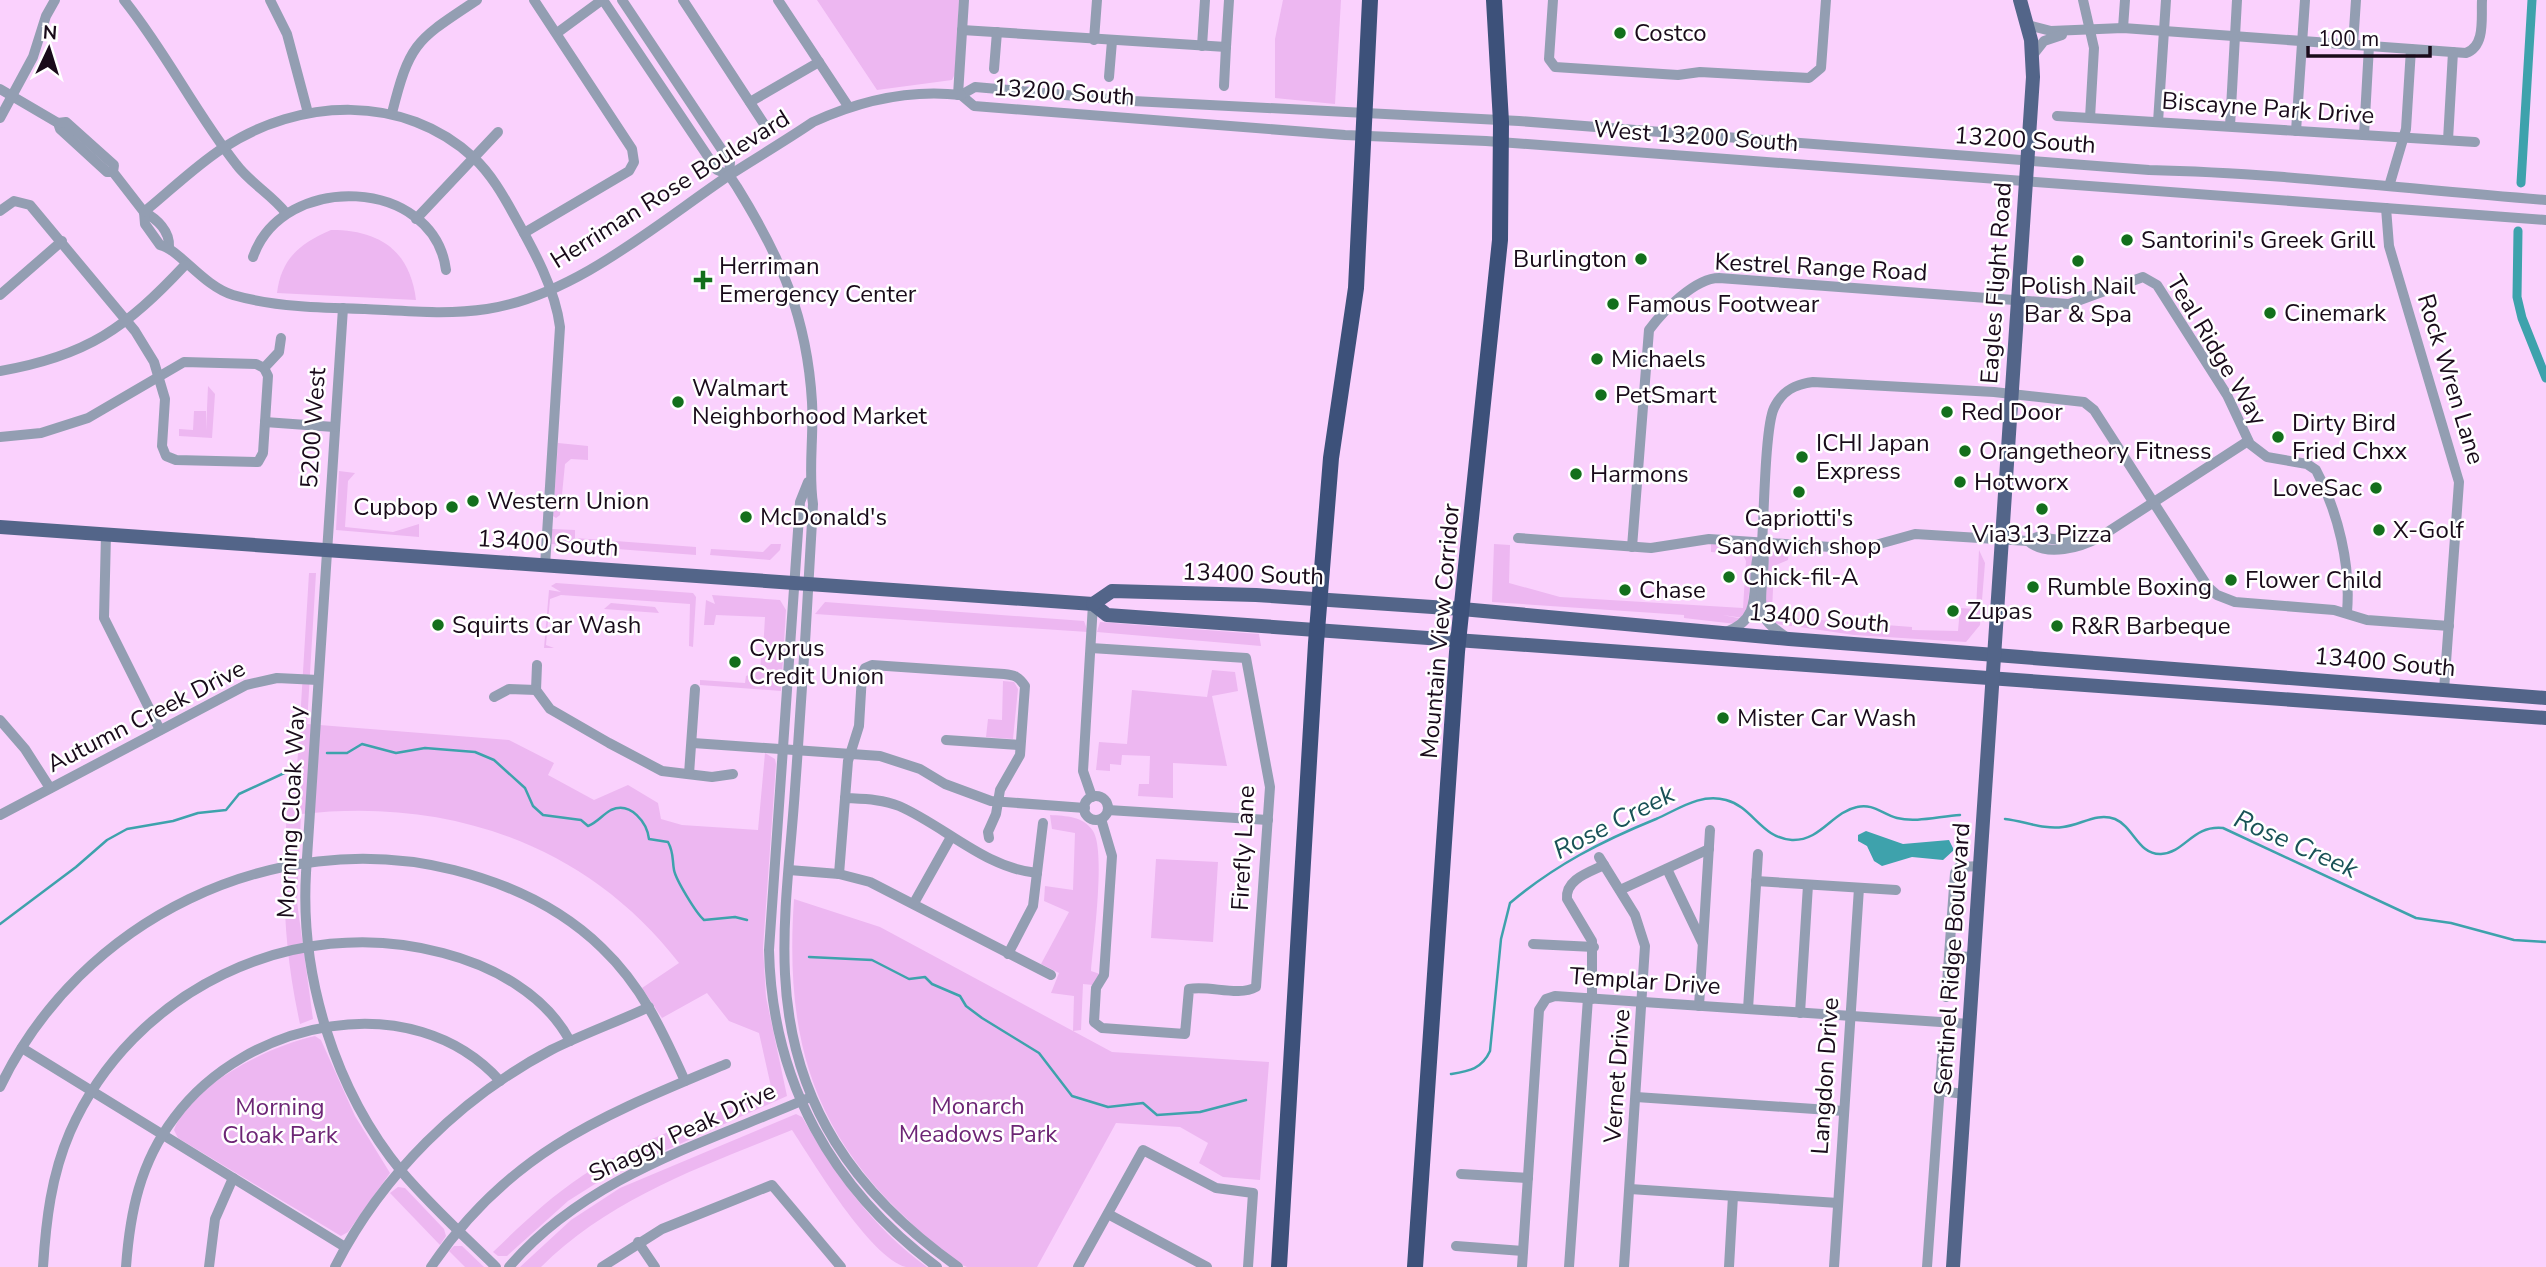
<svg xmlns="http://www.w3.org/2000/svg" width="2546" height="1267" font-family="'Nunito Sans',sans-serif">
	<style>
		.green { fill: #edb7f1 }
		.water { fill: #3ea2ac }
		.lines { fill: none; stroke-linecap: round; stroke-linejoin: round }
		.stream { stroke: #3ea2ac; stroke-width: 2.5 }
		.canal { stroke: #3ea2ac; stroke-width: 9 }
		.minor { stroke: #939eb2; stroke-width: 10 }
		.major { stroke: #536589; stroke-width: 14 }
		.highway { stroke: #3d517a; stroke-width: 16 }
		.poi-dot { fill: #136f1c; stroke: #fff; stroke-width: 2.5 }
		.labels { text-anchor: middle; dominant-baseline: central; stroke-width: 5; stroke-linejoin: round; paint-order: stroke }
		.poi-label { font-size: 24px; fill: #190b1a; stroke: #fff; text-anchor: start }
		.street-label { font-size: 24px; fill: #190b1a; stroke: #fff }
		.park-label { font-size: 24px; fill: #6d2575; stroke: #fff }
		.water-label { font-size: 26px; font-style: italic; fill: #195257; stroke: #fff }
	</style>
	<rect width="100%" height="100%" fill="#fad1fd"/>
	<!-- green -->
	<g class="green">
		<path d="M817,0H959L955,74L952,80L877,90Z"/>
		<path d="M1283,0H1341L1335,104L1275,98V39Z"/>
		<path d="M331,230C379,230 410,250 416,300L277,293C281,259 300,243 331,230Z"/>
		<path d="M208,386L215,394L212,438L179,436V429L193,430L194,411H206V431Z"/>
		<path d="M558,443L588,446V460L571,459L565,464L560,515L556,518L553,516Z"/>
		<path d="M339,471L355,473L348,481L345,527L393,532L419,524V537L336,530Z"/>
		<path d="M552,529L575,530V538L696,547V555L551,544Z"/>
		<path d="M1711,543L1748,546L1753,552L1747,614L1744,618L1722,615L1744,619L1736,624L1684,618V615L1492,602L1494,544L1510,545L1509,583L1560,597L1743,608L1746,561L1743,555L1711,552Z"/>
		<path d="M771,544H781L780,550L770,560L710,555L711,549L763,552Z"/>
		<path d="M1776,548L1813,553L1789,551L1788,560L1774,566L1772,612L1779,617L1792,618V626C1778,625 1770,624 1765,610L1769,555Z"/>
		<path d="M1979,550L1985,563L1980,625L1966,642L1854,635L1793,626L1794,618L1912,627V630L1958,631L1960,608L1976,609Z"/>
		<path d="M309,573H316L307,724L509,740L554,763L548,775L594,800L628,785L658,803L661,819L682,825L758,830L765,753L775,759L776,764L763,948L766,997L787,1096L606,1177L568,1201L507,1256H498L493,1252C521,1225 549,1198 582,1176C633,1142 714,1114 772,1091L759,1033L729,1021L707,993L662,1018L642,988L679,963C587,844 448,797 301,814L297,902L313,1019L300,1024C281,936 282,873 289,784L296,775L298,754Z"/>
		<path d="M556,583L693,593L696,597L693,647L689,646L690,604L561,595L550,599L546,645L554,648H544L549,590L561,592L551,586Z"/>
		<path d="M712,595L780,600L786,610L781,691L700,685V680L745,683L746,676L760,671L761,657L756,656V651H763L765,617L716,615L714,625H704L706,600L715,604Z"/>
		<path d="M825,602L1084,621L1088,632L815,614Z"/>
		<path d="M611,603L655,607L659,613L604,609Z"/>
		<path d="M1100,622L1259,634L1261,646L1097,632Z"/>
		<path d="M1212,670L1235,672L1238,691L1212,696L1227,766L1173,763V798L1138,796L1139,784H1149L1150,756L1122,755L1121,765L1110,764V771L1096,770L1099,742L1127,744L1132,690L1207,697Z"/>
		<path d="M1003,681L1014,682L1018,689L1013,739L986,737L988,719L1002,720Z"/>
		<path d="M1050,815C1066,816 1083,816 1093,831C1106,851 1093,944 1091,971L1100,974L1093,985L1083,984L1081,1030L1073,1031L1074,996L1051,993L1059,973L1041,964L1069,912L1044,901L1045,886L1073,890L1075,833L1052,829Z"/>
		<path d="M1156,859L1218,862L1213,942L1151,938Z"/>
		<path d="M794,899L880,927L1112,1052L1269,1062L1260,1180L1223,1177L1199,1163L1208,1143L1180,1127L1116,1123L1037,1267C1019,1267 983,1267 967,1267C946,1260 925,1236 909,1221C809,1128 785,1032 794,899Z"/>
		<path d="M315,1036L321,1040L355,1116L390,1173L348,1232L341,1236L178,1138L174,1130C190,1085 271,1045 315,1036Z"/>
		<path d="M796,1114L802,1117C836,1175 871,1226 927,1267C921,1267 912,1267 906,1267C870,1258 812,1160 792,1130C703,1166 610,1198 541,1267H520L571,1220L620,1188Z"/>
		<path d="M398,1187L405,1188L444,1229L446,1236L440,1245L390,1193Z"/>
		<path d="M454,1246H462L484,1267H465L449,1251Z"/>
	</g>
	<!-- water -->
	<path class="water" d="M1866,831L1903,844L1949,840L1954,850L1943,860L1912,857L1882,866L1874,861L1867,846L1858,841V835Z"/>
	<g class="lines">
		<!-- stream -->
		<g class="stream">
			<path d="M327,753H347L362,744L396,753L425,748L475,752L494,760L525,788L533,806L543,815L581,820L588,826C598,822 602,815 611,810C631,801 647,823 649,839L668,842C674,853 672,859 674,870C676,880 696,913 704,920L735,917L747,920"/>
			<path d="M2005,819C2024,821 2044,830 2063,827C2081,825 2097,812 2115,819C2134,827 2138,855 2161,854C2185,853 2192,825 2223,828L2416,918L2451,923L2514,940L2546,942"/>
			<path d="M0,924L76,867L107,840L127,829L173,821L198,813L226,810L239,794L295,768"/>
			<path d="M809,957L872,960L909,979L925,977L932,984L960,996L966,1006L982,1018L1039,1053L1072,1096L1108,1107L1143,1103L1157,1115L1200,1112L1246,1100"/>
			<path d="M1451,1074C1469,1071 1482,1069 1490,1051L1501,939L1510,903C1555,865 1602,841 1656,819C1679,809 1700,793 1726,800C1753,807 1761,838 1792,840C1821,841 1832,812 1857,807C1873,803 1882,814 1897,818C1916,823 1940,816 1960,815"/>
		</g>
		<!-- canal -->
		<g class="canal">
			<path d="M2521,183L2532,0"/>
			<path d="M2518,231L2517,297L2522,318L2546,378"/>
		</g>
		<!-- minor -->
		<g class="minor">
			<path d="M124,0C166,52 195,112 236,164C250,183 271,194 286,213"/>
			<path d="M270,0L287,34L308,113"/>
			<path d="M603,0L717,170L729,175L737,187C781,258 807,317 812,402C814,437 808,470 813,504C808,599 802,694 795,789C791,850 782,913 785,974C791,1104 855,1194 958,1267"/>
			<path d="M622,0L730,162L729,175"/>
			<path d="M683,0L766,127"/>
			<path d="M778,0L848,106"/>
			<path d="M1553,0L1549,59L1555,67L1678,75L1700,72L1809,78L1821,68L1826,0"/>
			<path d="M2083,0L2094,48L2090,118"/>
			<path d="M2028,25L2051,31L2123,28L2466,53C2486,46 2481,17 2482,0"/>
			<path d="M2123,28L2125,0"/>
			<path d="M962,30L1226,47L1229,0"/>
			<path d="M557,33L602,0"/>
			<path d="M1094,40L1097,0"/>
			<path d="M2353,45L2356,0"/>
			<path d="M1202,46L1205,0"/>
			<path d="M2033,55L2044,41L2062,35"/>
			<path d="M994,69L997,32"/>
			<path d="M1109,77L1112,41"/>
			<path d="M1224,86L1226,47"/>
			<path d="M0,89L58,123L60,129L107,172H113"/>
			<path d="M958,95L964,0"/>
			<path d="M961,95L974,106L1345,135L1486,141L2546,220"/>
			<path d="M961,95L975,87L1133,101L1519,121L2149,170C2282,173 2413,190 2546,200"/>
			<path d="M750,102L819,62"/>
			<path d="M392,113C410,41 417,40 477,0"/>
			<path d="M2057,116L2475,142"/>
			<path d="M0,118L33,57L46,16L55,0"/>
			<path d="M2158,122L2166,0"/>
			<path d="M58,123L66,122L114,165L113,172L144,212C157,219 170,231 169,247"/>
			<path d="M2230,126L2237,0"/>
			<path d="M2296,131L2305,0"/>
			<path d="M2364,135L2369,46"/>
			<path d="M2448,140L2453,52"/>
			<path d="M2390,183L2406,129L2411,49"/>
			<path d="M2386,208L2389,246L2459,482L2444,690"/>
			<path d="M0,211L14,201L30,205L135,331L154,362L165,399L162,446L166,456L176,460L258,462L263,453L268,376L264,368"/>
			<path d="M144,212L145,224L160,245C179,249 203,286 233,295C275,307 322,308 365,309C406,311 447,315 487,309C574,296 657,224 728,176C756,158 785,141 813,122C861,100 909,89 961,95"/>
			<path d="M144,212C170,191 194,167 223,148C299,98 404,93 474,158C491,174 503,195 514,215C533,249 555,288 560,327L545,566"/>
			<path d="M416,219L498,132"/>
			<path d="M524,233L629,171L634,162L632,149L534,0"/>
			<path d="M253,257C283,171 434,177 446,270"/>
			<path d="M0,295L62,241"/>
			<path d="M343,308L306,873C300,977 335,1091 402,1172C431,1206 464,1236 496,1267"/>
			<path d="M264,368L279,352L281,338"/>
			<path d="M0,371C87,356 126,328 185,265"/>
			<path d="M265,422L334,427"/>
			<path d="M0,437L41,433L88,418L184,362L256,364L264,368"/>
			<path d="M808,482L800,502L769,950C772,1082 832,1189 937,1267"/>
			<path d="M106,534L104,618L160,730"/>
			<path d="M1518,538L1651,548L1709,539L1861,549L1915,534L2028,541L2037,537L2083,543"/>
			<path d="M2028,541C2047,558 2081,547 2100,537L2248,441"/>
			<path d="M1632,547L1649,330C1663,311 1695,278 1719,278L2069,304L2143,277L2157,285L2227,395L2250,444L2267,457L2307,464L2316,470C2338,512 2351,565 2347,612"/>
			<path d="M1726,632C1770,616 1746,578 1762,543"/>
			<path d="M1789,639C1781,633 1768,626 1764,616C1756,598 1768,565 1762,543C1764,516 1765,427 1774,408C1782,391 1795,384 1813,382L1994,392L2084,402L2094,410L2208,587L2217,595L2235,602L2334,610L2367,620L2449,626"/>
			<path d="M1091,648L1246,658L1270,787L1256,987C1238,997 1210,985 1189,989L1185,1034L1102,1028L1094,1022L1096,988L1104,975L1112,856L1101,819"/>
			<path d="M537,665L536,690L550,709L609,743L662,771L712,777L733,774"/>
			<path d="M494,697L509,689L536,690"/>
			<path d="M0,720L25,749L50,788"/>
			<path d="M946,740L1020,745"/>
			<path d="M693,743L880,756L920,769L945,784L991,801L1085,808"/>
			<path d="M689,774L695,689"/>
			<circle cx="1096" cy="808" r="12"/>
			<path d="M1092,797L1083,771L1093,604"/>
			<path d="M845,798C863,799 882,799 899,806C945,826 985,868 1037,873"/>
			<path d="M1108,810L1268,820"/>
			<path d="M0,815L246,685L277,678L318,680"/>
			<path d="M1599,857L1635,915L1645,946L1624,1267"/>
			<path d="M1667,869L1702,942"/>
			<path d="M789,870L839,874L870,882L1051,975"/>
			<path d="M839,874L848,761L859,726L862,675L865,668L872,665L1004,674C1015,675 1019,677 1025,686L1020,755L1000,790L996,814L988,832L989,838"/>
			<path d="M1756,881L1896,890"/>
			<path d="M1620,890L1709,849"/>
			<path d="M914,903L951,837"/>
			<path d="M1533,944L1594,947"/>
			<path d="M1008,954L1033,906L1043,823"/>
			<path d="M1949,956L1975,957"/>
			<path d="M1946,997L1955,873L1959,867L1981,866"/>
			<path d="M1592,999V941L1567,899C1565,879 1590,872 1604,865"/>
			<path d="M1699,1006L1710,830"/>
			<path d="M1748,1009L1758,854"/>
			<path d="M1800,1013L1808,885"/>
			<path d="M22,1048L345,1247"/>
			<path d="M0,1087C80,920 273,825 454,870C509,884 561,908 602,948C642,986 663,1032 685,1081"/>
			<path d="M1939,1091L1965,1094"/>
			<path d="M1636,1097L1844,1111"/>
			<path d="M1461,1174L1528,1178"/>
			<path d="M1630,1189L1838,1203"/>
			<path d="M1108,1214L1207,1267"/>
			<path d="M638,1242L655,1267"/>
			<path d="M1456,1246L1523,1251"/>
			<path d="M43,1267C46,1221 51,1176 70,1132C132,991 293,912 443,953C493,966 545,994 570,1041"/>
			<path d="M126,1267C130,1212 140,1163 174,1118C246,1020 412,984 500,1081"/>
			<path d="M209,1267L215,1219L233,1178"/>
			<path d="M335,1267C382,1175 460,1098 551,1050C583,1034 617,1022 649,1007"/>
			<path d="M431,1267C510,1151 602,1116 726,1064"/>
			<path d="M509,1267C586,1177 702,1144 806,1099"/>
			<path d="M602,1267L662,1229L772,1185L841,1267"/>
			<path d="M1078,1267L1143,1150L1216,1188L1253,1193L1248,1267"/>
			<path d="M1522,1267L1539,1010L1546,999L1555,996L1970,1024"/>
			<path d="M1569,1267L1588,998"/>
			<path d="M1729,1267L1733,1196"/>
			<path d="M1834,1267L1859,888"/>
			<path d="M1927,1267L1943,1044"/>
		</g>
		<!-- major -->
		<g class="major">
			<path d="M0,527L1093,604L1107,615L2546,718"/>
			<path d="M1093,604L1112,591L1256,595L1462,609L1789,639L2546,698"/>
			<path d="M1953,1267L2033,77L2031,40L2020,0"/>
		</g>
		<!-- highway -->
		<g class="highway">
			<path d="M1279,1267L1316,643L1331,458L1356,288L1370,0"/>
			<path d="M1415,1267L1457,652L1500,240L1501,122L1494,0"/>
		</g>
	</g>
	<!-- markers -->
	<g class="poi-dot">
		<circle cx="1620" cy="33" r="7"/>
		<circle cx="2127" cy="240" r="7"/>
		<circle cx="1641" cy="259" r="7"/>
		<circle cx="2078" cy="261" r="7"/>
		<path d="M699.5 269.5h7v7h7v7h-7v7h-7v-7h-7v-7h7z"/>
		<circle cx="1613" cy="304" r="7"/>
		<circle cx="2270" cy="313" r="7"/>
		<circle cx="1597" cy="359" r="7"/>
		<circle cx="1601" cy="395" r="7"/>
		<circle cx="678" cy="402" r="7"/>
		<circle cx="1947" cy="412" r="7"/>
		<circle cx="2278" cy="437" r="7"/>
		<circle cx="1965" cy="451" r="7"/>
		<circle cx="1802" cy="457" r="7"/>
		<circle cx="1576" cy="474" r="7"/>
		<circle cx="1960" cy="482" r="7"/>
		<circle cx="2376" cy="488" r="7"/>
		<circle cx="1799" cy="492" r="7"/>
		<circle cx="473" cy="501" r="7"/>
		<circle cx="452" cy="507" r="7"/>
		<circle cx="2042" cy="509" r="7"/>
		<circle cx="746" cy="517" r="7"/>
		<circle cx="2379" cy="530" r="7"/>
		<circle cx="1729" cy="577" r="7"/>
		<circle cx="2231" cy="580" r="7"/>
		<circle cx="2033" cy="587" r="7"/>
		<circle cx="1625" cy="590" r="7"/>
		<circle cx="1953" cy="611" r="7"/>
		<circle cx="438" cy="625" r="7"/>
		<circle cx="2057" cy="626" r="7"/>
		<circle cx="735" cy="662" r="7"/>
		<circle cx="1723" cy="718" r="7"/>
	</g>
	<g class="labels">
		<!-- poi labels -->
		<g class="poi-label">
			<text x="1634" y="33">Costco</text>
			<text x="2141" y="240">Santorini's Greek Grill</text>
			<text x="1627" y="259" text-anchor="end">Burlington</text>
			<text x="719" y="266">Herriman<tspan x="719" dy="28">Emergency Center</tspan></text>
			<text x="2078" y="286" text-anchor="middle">Polish Nail<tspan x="2078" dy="28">Bar &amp; Spa</tspan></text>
			<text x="1627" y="304">Famous Footwear</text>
			<text x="2284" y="313">Cinemark</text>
			<text x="1611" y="359">Michaels</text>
			<text x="692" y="388">Walmart<tspan x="692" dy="28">Neighborhood Market</tspan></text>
			<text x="1615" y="395">PetSmart</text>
			<text x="1961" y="412">Red Door</text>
			<text x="2292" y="423">Dirty Bird<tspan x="2292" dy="28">Fried Chxx</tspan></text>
			<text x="1816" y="443">ICHI Japan<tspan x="1816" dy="28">Express</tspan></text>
			<text x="1979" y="451">Orangetheory Fitness</text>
			<text x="1590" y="474">Harmons</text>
			<text x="1974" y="482">Hotworx</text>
			<text x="2362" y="488" text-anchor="end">LoveSac</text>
			<text x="487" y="501">Western Union</text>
			<text x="438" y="507" text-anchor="end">Cupbop</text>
			<text x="760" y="517">McDonald's</text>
			<text x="1799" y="518" text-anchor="middle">Capriotti's<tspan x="1799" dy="28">Sandwich shop</tspan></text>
			<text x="2393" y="530">X-Golf</text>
			<text x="2042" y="534" text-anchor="middle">Via313 Pizza</text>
			<text x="1743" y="577">Chick-fil-A</text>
			<text x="2245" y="580">Flower Child</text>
			<text x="2047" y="587">Rumble Boxing</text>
			<text x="1639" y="590">Chase</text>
			<text x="1967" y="611">Zupas</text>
			<text x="452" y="625">Squirts Car Wash</text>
			<text x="2071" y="626">R&amp;R Barbeque</text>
			<text x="749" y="648">Cyprus<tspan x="749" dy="28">Credit Union</tspan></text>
			<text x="1737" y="718">Mister Car Wash</text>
		</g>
		<!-- street labels -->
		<g class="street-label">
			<text transform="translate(1064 92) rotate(4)">13200 South</text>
			<text transform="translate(2268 108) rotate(4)">Biscayne Park Drive</text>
			<text transform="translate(1696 136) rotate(4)">West 13200 South</text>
			<text transform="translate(2025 140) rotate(4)">13200 South</text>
			<text transform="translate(670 189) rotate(-32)">Herriman Rose Boulevard</text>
			<text transform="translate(1821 267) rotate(3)">Kestrel Range Road</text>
			<text transform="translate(1996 283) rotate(-86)">Eagles Flight Road</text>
			<text transform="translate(2217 350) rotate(59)">Teal Ridge Way</text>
			<text transform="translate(2451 379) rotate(73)">Rock Wren Lane</text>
			<text transform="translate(313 428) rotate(-86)">5200 West</text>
			<text transform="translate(548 543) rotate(4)">13400 South</text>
			<text transform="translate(1253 574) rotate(2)">13400 South</text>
			<text transform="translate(1819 618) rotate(5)">13400 South</text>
			<text transform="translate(1440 631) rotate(-85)">Mountain View Corridor</text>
			<text transform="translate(2385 662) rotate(5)">13400 South</text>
			<text transform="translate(146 716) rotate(-27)">Autumn Creek Drive</text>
			<text transform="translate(291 812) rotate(-87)">Morning Cloak Way</text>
			<text transform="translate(1243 848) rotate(-87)">Firefly Lane</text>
			<text transform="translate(1952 959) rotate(-86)">Sentinel Ridge Boulevard</text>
			<text transform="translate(1645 981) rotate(4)">Templar Drive</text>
			<text transform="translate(1617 1076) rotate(-86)">Vernet Drive</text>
			<text transform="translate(1825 1076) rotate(-86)">Langdon Drive</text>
			<text transform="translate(682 1132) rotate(-25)">Shaggy Peak Drive</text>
		</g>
		<!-- park labels -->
		<g class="park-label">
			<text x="978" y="1106">Monarch<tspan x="978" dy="28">Meadows Park</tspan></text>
			<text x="280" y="1107">Morning<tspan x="280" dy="28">Cloak Park</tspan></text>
		</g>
		<!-- water labels -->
		<g class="water-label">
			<text transform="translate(1614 822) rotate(-27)">Rose Creek</text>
			<text transform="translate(2296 844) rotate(24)">Rose Creek</text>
		</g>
	</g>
	<!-- north arrow -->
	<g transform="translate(49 49) rotate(4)" stroke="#ffffff" stroke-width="5" paint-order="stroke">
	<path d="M0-5L12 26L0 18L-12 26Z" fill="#190b1a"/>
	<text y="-10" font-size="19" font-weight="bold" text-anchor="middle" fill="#190b1a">N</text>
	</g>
	<!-- scale -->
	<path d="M2308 46v10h122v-10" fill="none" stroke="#190b1a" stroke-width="3.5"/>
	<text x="2318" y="46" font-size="21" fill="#190b1a" stroke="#ffffff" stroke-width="5" paint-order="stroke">100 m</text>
</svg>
